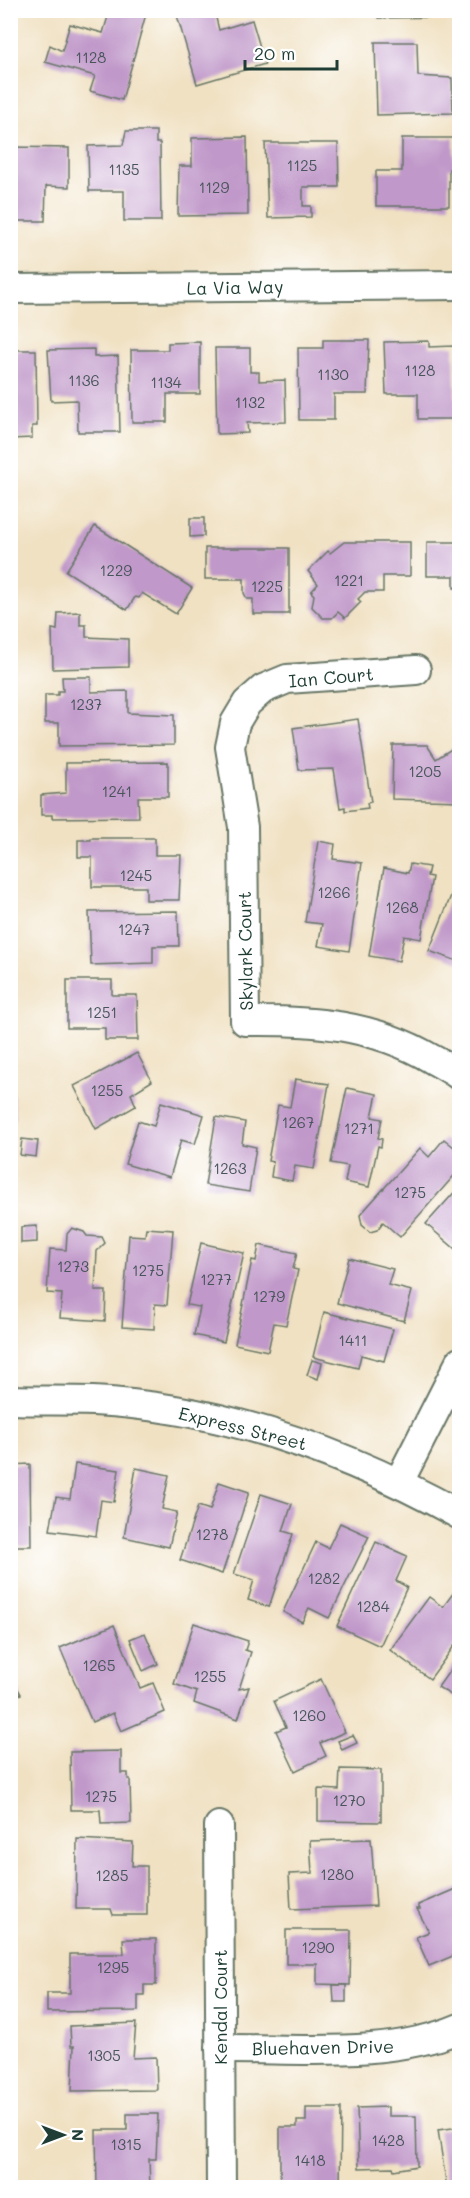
<svg xmlns="http://www.w3.org/2000/svg" width="470" height="2198" font-family="Mali,sans-serif">
	<style>
		.building { fill: #c098c9 }
		.lines { fill: none; stroke-linecap: round; stroke-linejoin: round }
		.street-casing { stroke: #687666; stroke-width: 32 }
		.street { stroke: #fff; stroke-width: 28 }
		.labels { text-anchor: middle; dominant-baseline: central; stroke-width: 5; stroke-linejoin: round; paint-order: stroke }
		.number-label { font-size: 15px; fill: #475459 }
		.street-label { font-size: 18px; fill: #1f3d34; stroke: #fff }
	</style>
	<rect width="100%" height="100%" fill="#fff"/>
	<filter id="ink" filterUnits="userSpaceOnUse"><feTurbulence type="fractalNoise" baseFrequency=".0167" numOctaves="2"/><feDisplacementMap in="SourceGraphic" scale="12" xChannelSelector="R" yChannelSelector="G"/><feConvolveMatrix kernelMatrix="1 2 1 2 8 2 1 2 1" color-interpolation-filters="sRGB"/></filter>
	<filter id="wash" filterUnits="userSpaceOnUse"><feTurbulence type="fractalNoise" baseFrequency=".008" numOctaves="4" result="noise"/><feDisplacementMap in="SourceGraphic" scale="24" xChannelSelector="R" yChannelSelector="G"/><feGaussianBlur stdDeviation="1.35" result="paint"/><feColorMatrix in="noise" values="0 0 0 0 0 0 0 0 0 0 0 0 0 0 0 0 0 1.4 0 .05"/><feComposite in="paint" operator="in"/></filter>
	<g filter="url(#wash)">
		<rect width="100%" height="100%" fill="#f0e1c2"/>
		<g id="blocks">
			<!-- building -->
			<g class="building">
				<path d="M110,10H136L146,14L122,100L90,91L95,76L45,62L50,45L62,51L70,24L103,33Z"/>
				<path d="M225,10L215,14L219,30L252,20L265,64L197,84L176,12Z"/>
				<path d="M378,10H451V17L378,18Z"/>
				<path d="M375,42H417L418,76L452,78L453,113L377,115Z"/>
				<path d="M126,131H156V143H160L161,221H124V191H89L88,146L123,145Z"/>
				<path d="M247,137L248,215L178,216L179,166H192V138Z"/>
				<path d="M402,138H454V169H449V206H376V171H402Z"/>
				<path d="M265,143H338L339,187H303V206H311V217L268,218Z"/>
				<path d="M10,147L69,148V187L46,186L45,221H10Z"/>
				<path d="M323,340H369L367,394H334V420H299L298,348H323Z"/>
				<path d="M429,341V347L454,346L456,419H418V394H386L384,342Z"/>
				<path d="M200,342V394H167V422H132L131,350H168V343Z"/>
				<path d="M215,348H250V372H259V381L285,380L286,422L247,423L248,433L217,434Z"/>
				<path d="M94,349V357L118,356L120,432H78L77,400L51,401L48,350Z"/>
				<path d="M10,350H36L37,426H32V438L10,439Z"/>
				<path d="M190,518H204V536L190,537Z"/>
				<path d="M95,526L192,588L176,614L142,593L139,598L135,597L127,610L66,571Z"/>
				<path d="M344,542H410V576H383V592H365L358,599L361,602L345,618L338,612L332,618H323L312,607L314,595L311,592L318,584L308,571L328,551L330,553Z"/>
				<path d="M427,542H460V588H454V576H427Z"/>
				<path d="M205,548H289V614H253V599H247L244,593V579H205Z"/>
				<path d="M80,612V625H86V637L128,639V667L53,669L52,629L57,630L58,613Z"/>
				<path d="M62,677H91V692L128,691V713L174,715V745L59,746V723H45V695H58V691H63Z"/>
				<path d="M358,719L371,802L367,803L368,808L345,811V807L340,808L334,769L299,770L293,728Z"/>
				<path d="M459,744L460,801L392,799L393,745H427L436,759Z"/>
				<path d="M168,762V797H138L139,817L52,818V815H41V795L66,793V763Z"/>
				<path d="M91,838H155V855H181L179,900H146V887H92V857H78V840H91Z"/>
				<path d="M318,841L335,844L333,859L362,863L349,951L318,946L322,924L305,922Z"/>
				<path d="M410,864L429,867L427,876L432,877L421,939L404,936L399,961L369,956L384,868L408,873Z"/>
				<path d="M458,878H460V962L429,951Z"/>
				<path d="M178,911L179,946H153V963L91,965L89,912Z"/>
				<path d="M67,980H112V995H137L138,1040H105V1028H67Z"/>
				<path d="M137,1053L152,1081L131,1094L136,1106L96,1129L74,1086Z"/>
				<path d="M10,1070L16,1119H10Z"/>
				<path d="M295,1079L329,1084L314,1169L295,1166L292,1181L271,1177L273,1162L268,1161L278,1105L290,1107Z"/>
				<path d="M347,1088L377,1094L372,1117L382,1119L378,1138L382,1139L381,1147L378,1146L369,1187L345,1182L348,1166L331,1163Z"/>
				<path d="M161,1102L204,1115L195,1144L181,1140L170,1177L125,1164L138,1121L154,1126Z"/>
				<path d="M216,1117L245,1122L242,1144L256,1147L249,1192L205,1185Z"/>
				<path d="M22,1139L38,1141L36,1157L20,1155Z"/>
				<path d="M444,1139L460,1152V1169L400,1237L383,1222L377,1230L370,1232L362,1225L360,1215L420,1148L429,1157Z"/>
				<path d="M460,1186V1253L426,1224Z"/>
				<path d="M37,1226V1242L21,1243V1227Z"/>
				<path d="M72,1228L84,1232L87,1236L102,1237L105,1243L97,1251L95,1291H106L105,1321L60,1318L62,1294L47,1293L50,1249L66,1250L67,1234Z"/>
				<path d="M146,1228L173,1230L167,1305L155,1304L154,1329L122,1327L129,1235L145,1236Z"/>
				<path d="M201,1243L244,1253L224,1342L194,1335L200,1307L187,1305Z"/>
				<path d="M259,1245L297,1253L293,1269L298,1270L286,1325L274,1323L268,1351L235,1344L252,1260L256,1261Z"/>
				<path d="M349,1258L393,1269L388,1285L412,1291L404,1321L337,1303Z"/>
				<path d="M324,1312L393,1329L384,1361L361,1355L358,1368L313,1357Z"/>
				<path d="M312,1360L322,1363L318,1379L307,1375Z"/>
				<path d="M30,1464L31,1546H10V1465Z"/>
				<path d="M75,1464L119,1470L114,1502L101,1500L96,1536L50,1530L56,1497L70,1499Z"/>
				<path d="M136,1468L169,1475L162,1509L177,1512L169,1547L124,1537Z"/>
				<path d="M219,1482L249,1492L222,1574L180,1560L198,1506L210,1510Z"/>
				<path d="M261,1494L292,1504L283,1531L293,1534L269,1607L248,1600L254,1580L234,1574Z"/>
				<path d="M340,1523L369,1536L329,1618L309,1608L302,1622L283,1612L316,1542L328,1548Z"/>
				<path d="M376,1542L407,1556L396,1581L407,1587L380,1646L337,1626Z"/>
				<path d="M457,1588L460,1590V1638L430,1679L390,1650L429,1597L443,1607Z"/>
				<path d="M194,1623L248,1641L245,1650L251,1652L239,1689L249,1687L238,1719L194,1703L197,1692L174,1684Z"/>
				<path d="M114,1625L140,1688L153,1683L165,1712L121,1731L113,1713L92,1722L60,1648Z"/>
				<path d="M145,1633L158,1664L143,1671L130,1639Z"/>
				<path d="M460,1656V1701L438,1687Z"/>
				<path d="M10,1675L21,1694L10,1700Z"/>
				<path d="M321,1679L345,1732L320,1743L326,1756L295,1771L276,1731L286,1727L274,1701Z"/>
				<path d="M353,1735L357,1743L342,1750L338,1741Z"/>
				<path d="M121,1751V1773H128V1779H130L131,1823L101,1824L100,1810H71L70,1752Z"/>
				<path d="M340,1769L381,1770V1822L318,1821V1789L339,1790Z"/>
				<path d="M77,1839L133,1842L132,1866H147V1915H113L111,1909H76Z"/>
				<path d="M371,1839L376,1906L291,1909L289,1874L312,1873L310,1841Z"/>
				<path d="M460,1887V1953L429,1966L416,1937L429,1932L417,1909H420L418,1905Z"/>
				<path d="M286,1930H351L350,1985L317,1984V1964H286Z"/>
				<path d="M123,1939H156V1985H144V1995H138V2011L47,2012V1993H70V1954H124Z"/>
				<path d="M333,1985H346V2002H334Z"/>
				<path d="M136,2023L133,2058L156,2057L157,2090L72,2091L74,2046H71L70,2026Z"/>
				<path d="M388,2107V2116H416L417,2166L394,2170L393,2167L359,2168L357,2108Z"/>
				<path d="M306,2108H341L340,2188H280V2127H297V2121H306Z"/>
				<path d="M127,2114H158L156,2159H149L150,2188H97L96,2130H127Z"/>
				<path d="M460,2127V2188H447L438,2130Z"/>
			</g>
		</g>
	</g>
	<g filter="url(#ink)">
		<use href="#blocks" fill-opacity="0" stroke="#687666" stroke-width="1.5"/>
		<g class="lines">
			<!-- street casing -->
			<g class="street-casing">
				<g id="street">
					<path d="M10,289L460,285"/>
					<path d="M416,670L287,679L263,689L247,703L235,723L230,747L243,827L245,1021C312,1020 373,1024 432,1059C441,1064 451,1069 460,1076"/>
					<path d="M10,1400C38,1401 65,1400 93,1401C223,1407 346,1452 460,1515"/>
					<path d="M399,1482L460,1362"/>
					<path d="M219,1826L221,2188"/>
					<path d="M220,2049C298,2048 387,2059 460,2028"/>
				</g>
			</g>
			<!-- street -->
			<use href="#street" class="street"/>
		</g>
	</g>
	<g class="labels">
		<!-- number labels -->
		<g class="number-label">
			<text x="91" y="57">1128</text>
			<text x="302" y="165">1125</text>
			<text x="124" y="169">1135</text>
			<text x="214" y="187">1129</text>
			<text x="420" y="370">1128</text>
			<text x="333" y="374">1130</text>
			<text x="84" y="380">1136</text>
			<text x="166" y="382">1134</text>
			<text x="250" y="402">1132</text>
			<text x="116" y="570">1229</text>
			<text x="349" y="580">1221</text>
			<text x="267" y="586">1225</text>
			<text x="86" y="704">1237</text>
			<text x="425" y="771">1205</text>
			<text x="117" y="791">1241</text>
			<text x="136" y="875">1245</text>
			<text x="334" y="892">1266</text>
			<text x="402" y="907">1268</text>
			<text x="134" y="929">1247</text>
			<text x="102" y="1012">1251</text>
			<text x="107" y="1090">1255</text>
			<text x="298" y="1122">1267</text>
			<text x="359" y="1128">1271</text>
			<text x="230" y="1168">1263</text>
			<text x="410" y="1192">1275</text>
			<text x="73" y="1266">1273</text>
			<text x="148" y="1270">1275</text>
			<text x="216" y="1279">1277</text>
			<text x="269" y="1296">1279</text>
			<text x="353" y="1340">1411</text>
			<text x="212" y="1534">1278</text>
			<text x="324" y="1578">1282</text>
			<text x="373" y="1606">1284</text>
			<text x="99" y="1665">1265</text>
			<text x="210" y="1676">1255</text>
			<text x="309" y="1715">1260</text>
			<text x="101" y="1796">1275</text>
			<text x="349" y="1800">1270</text>
			<text x="337" y="1874">1280</text>
			<text x="112" y="1875">1285</text>
			<text x="318" y="1947">1290</text>
			<text x="113" y="1967">1295</text>
			<text x="104" y="2055">1305</text>
			<text x="388" y="2140">1428</text>
			<text x="126" y="2144">1315</text>
			<text x="310" y="2160">1418</text>
		</g>
		<!-- street labels -->
		<g class="street-label">
			<text transform="translate(235 287) rotate(-1)">La Via Way</text>
			<text transform="translate(331 677) rotate(-5)">Ian Court</text>
			<text transform="translate(245 951) rotate(-91)">Skylark Court</text>
			<text transform="translate(243 1428) rotate(14)">Express Street</text>
			<text transform="translate(220 2007) rotate(-90)">Kendal Court</text>
			<text transform="translate(323 2047) rotate(-1)">Bluehaven Drive</text>
		</g>
	</g>
	<!-- margin -->
	<rect width="470" height="2198" fill="none" stroke="#fff" stroke-width="36"/>
	<!-- north arrow -->
	<g transform="translate(63 2135) rotate(90)" stroke="#ffffff" stroke-width="4.5" paint-order="stroke">
	<path d="M0-4.5L10 22L0 15L-10 22Z" fill="#1f3d34"/>
	<text y="-9" font-size="16" font-weight="bold" text-anchor="middle" fill="#1f3d34">N</text>
	</g>
	<!-- scale -->
	<path d="M245 60v9h92v-9" fill="none" stroke="#1f3d34" stroke-width="3"/>
	<text x="254" y="60" font-size="18" fill="#1f3d34" stroke="#ffffff" stroke-width="4.5" paint-order="stroke">20 m</text>
</svg>
